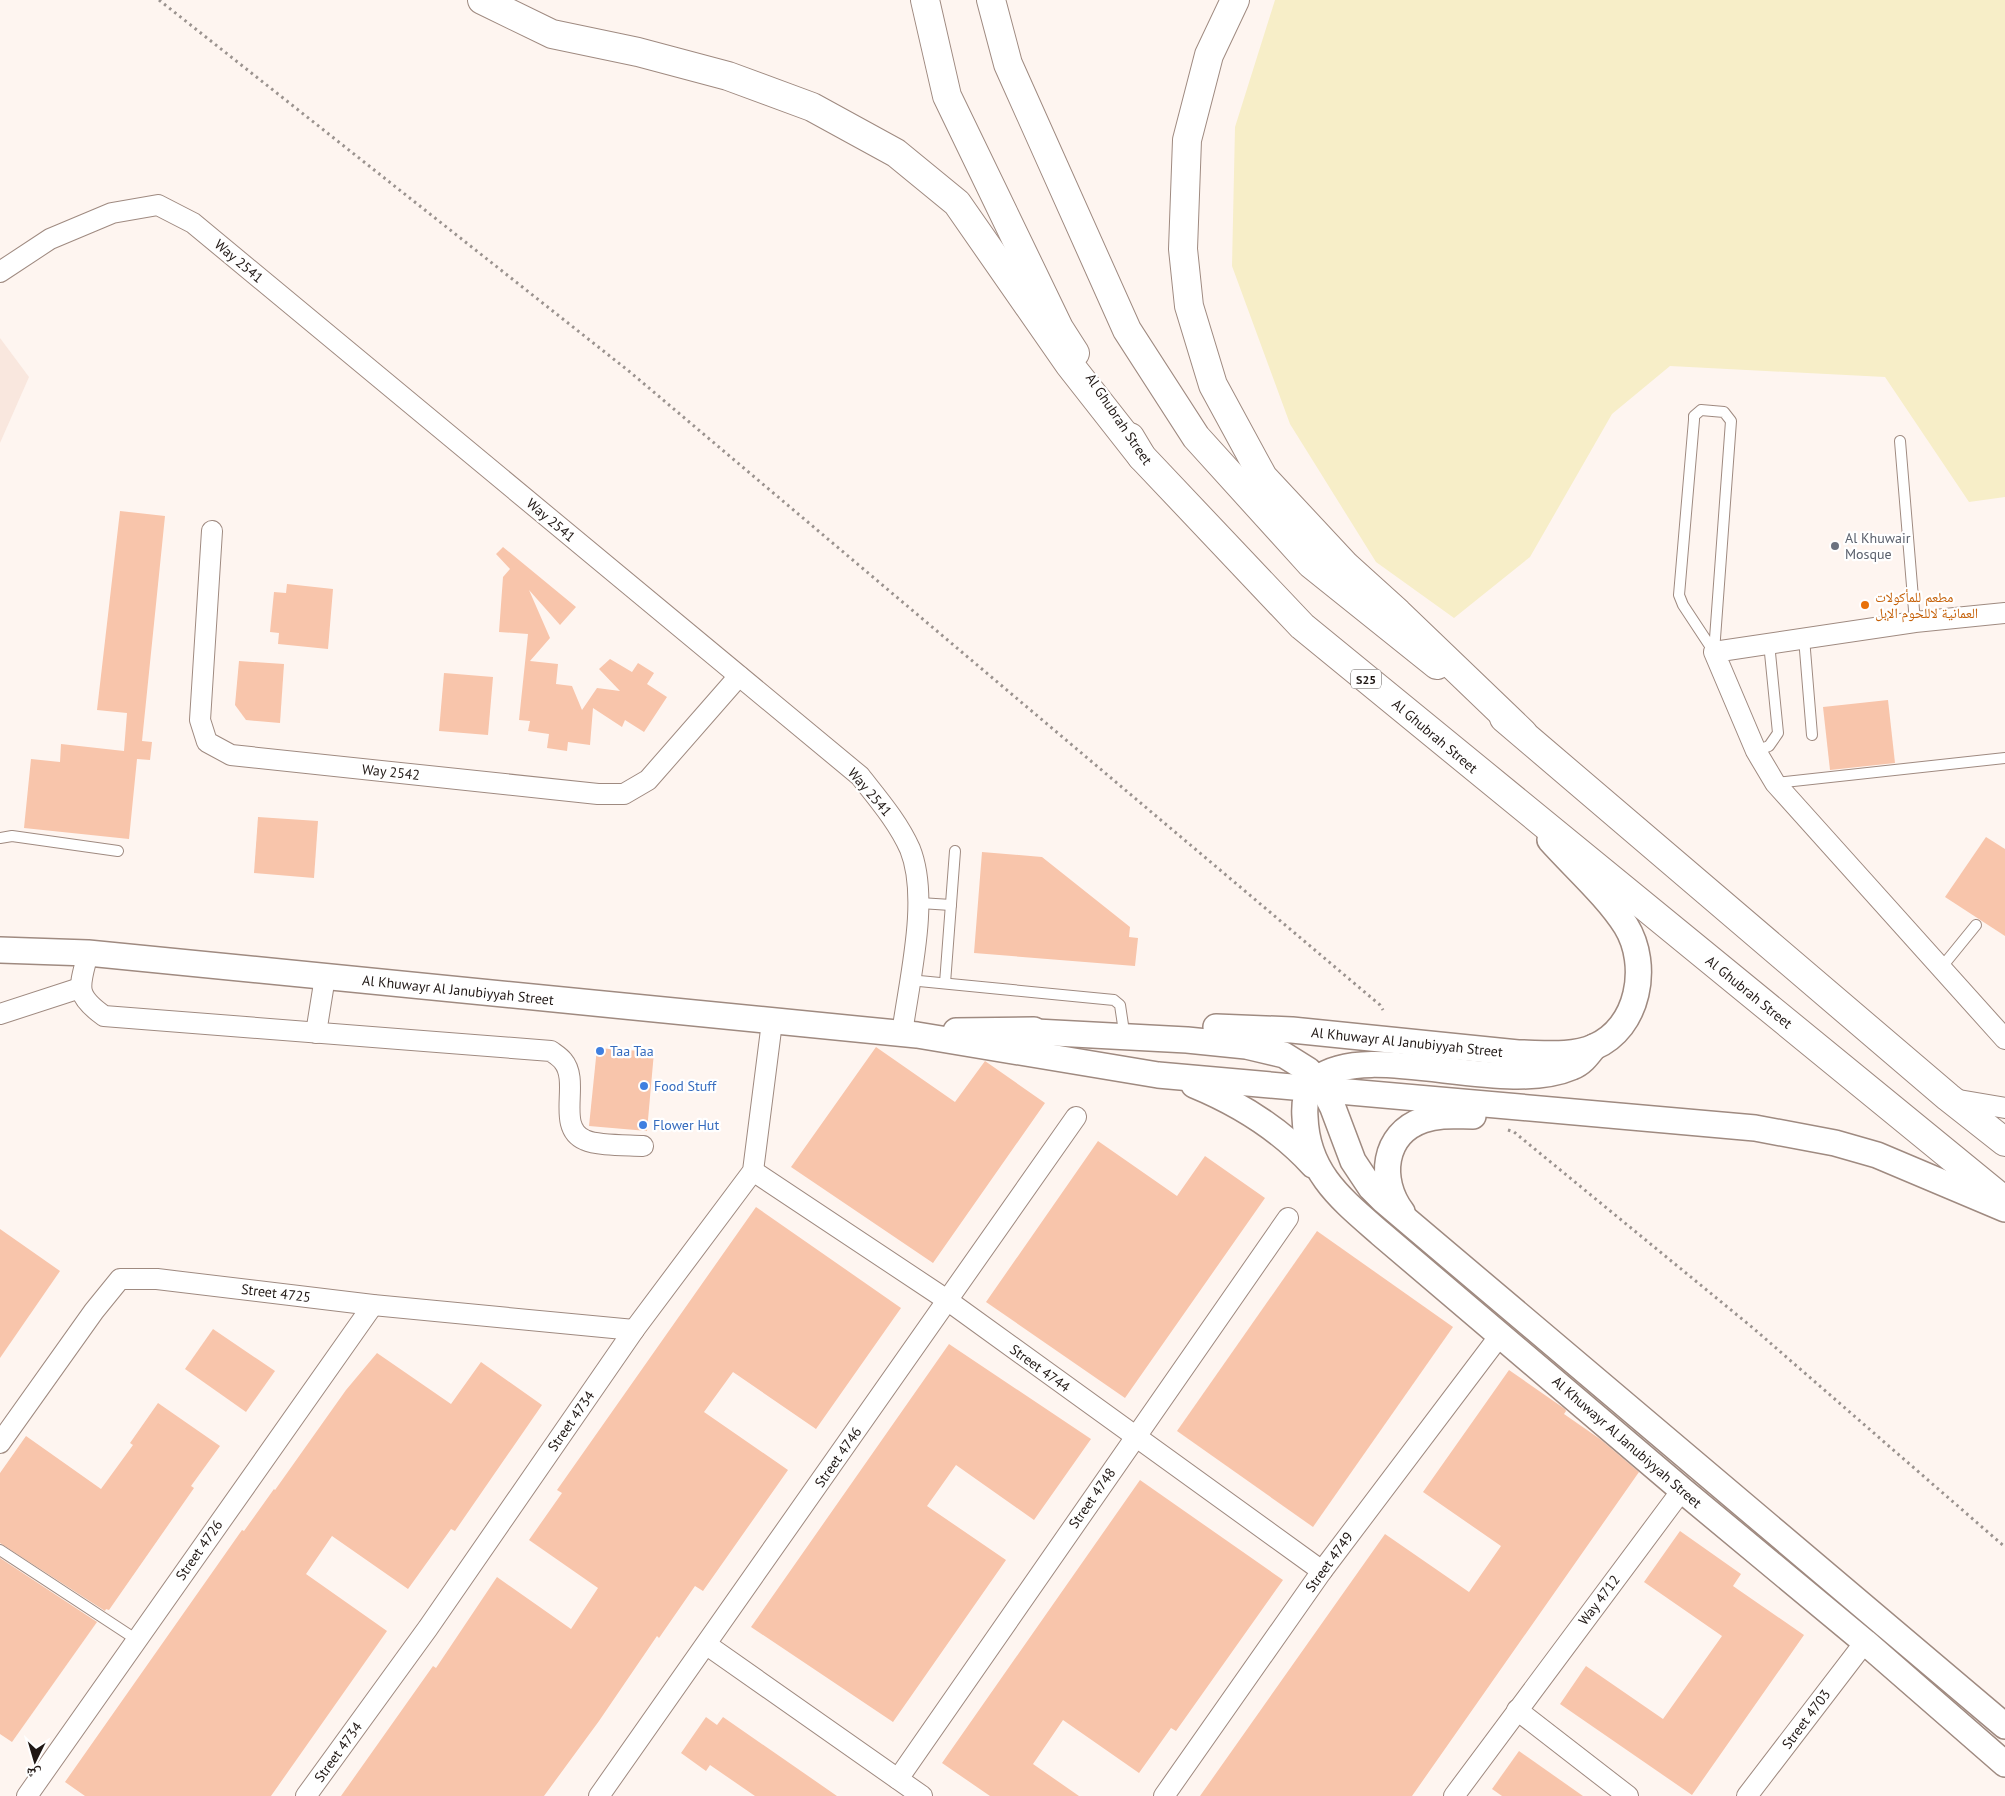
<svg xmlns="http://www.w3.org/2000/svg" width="2005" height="1796" font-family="'PT Sans','Noto Naskh Arabic',sans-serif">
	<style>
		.built { fill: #f9e7de }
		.sand { fill: #f7eec8 }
		.building { fill: #f8c5ab }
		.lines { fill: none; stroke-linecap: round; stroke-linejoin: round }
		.service-casing { stroke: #9f8a80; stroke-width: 12 }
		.minor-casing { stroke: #9f8a80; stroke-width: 22 }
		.tertiary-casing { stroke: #9f8a80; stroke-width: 28 }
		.primary-casing { stroke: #9f8a80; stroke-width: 30 }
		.motorway-casing { stroke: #9f8a80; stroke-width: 30 }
		.path { stroke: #9b938f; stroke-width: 3; stroke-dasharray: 2.5 4; stroke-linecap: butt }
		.service { stroke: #fff; stroke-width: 10 }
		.minor { stroke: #fff; stroke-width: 20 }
		.tertiary { stroke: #fff; stroke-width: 25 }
		.primary { stroke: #fff; stroke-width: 28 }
		.motorway { stroke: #fff; stroke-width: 28 }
		.worship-dot { fill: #6b7280; stroke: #fff; stroke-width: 2 }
		.food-dot { fill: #e8710a; stroke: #fff; stroke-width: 2 }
		.shop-dot { fill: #3f7fe0; stroke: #fff; stroke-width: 2 }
		.labels { text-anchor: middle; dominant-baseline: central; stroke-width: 4.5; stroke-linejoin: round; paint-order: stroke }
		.shield { fill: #fff; stroke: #625d5a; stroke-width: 1 }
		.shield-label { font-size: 12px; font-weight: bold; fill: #1f1714 }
		.street-label { font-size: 14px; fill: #1f1714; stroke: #fff }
		.worship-label { font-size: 14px; fill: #5b616d; stroke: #fff; text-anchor: start }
		.food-label { font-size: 14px; fill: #c56008; stroke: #fff; text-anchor: start }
		.shop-label { font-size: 14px; fill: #366cbe; stroke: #fff; text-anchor: start }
	</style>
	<rect width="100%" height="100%" fill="#fef5f0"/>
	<!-- built -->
	<path class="built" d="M0,338L29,377L0,443Z"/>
	<!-- sand -->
	<path class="sand" d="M1275,0H2005V497L1969,502L1885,377L1670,366L1612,414L1530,557L1454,618L1376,562L1290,424L1232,266L1235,127Z"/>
	<!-- building -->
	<g class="building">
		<path d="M120,511L165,516L142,741L152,742L150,760L137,759L129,839L24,828L31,759L60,762L61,744L124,751L127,713L97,710Z"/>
		<path d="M503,547L576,607L560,625L529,590L550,638L530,661L558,664L556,684L572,686L582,710L597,688L620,691L599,669L610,659L632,672L638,663L654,673L647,684L667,697L644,732L625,720L622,727L593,708L590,745L568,742L567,751L547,748L549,734L528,731L530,721L519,720L528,634L499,632L503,577L510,569L496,554Z"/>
		<path d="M287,584L333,589L328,649L278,644L279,633L270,632L274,592L286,593Z"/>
		<path d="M239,661L284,664L280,723L246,720L235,705Z"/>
		<path d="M444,673L493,677L488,735L439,731Z"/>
		<path d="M1888,700L1895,763L1830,770L1823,707Z"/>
		<path d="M258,817L318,821L314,878L254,873Z"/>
		<path d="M1986,837L2005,849V936L1945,897Z"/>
		<path d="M982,852L1042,857L1130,927L1129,937L1138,938L1135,966L974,953Z"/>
		<path d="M876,1047L955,1102L985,1061L1045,1103L933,1263L791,1167Z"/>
		<path d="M597,1048L654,1052L647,1131L589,1126Z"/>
		<path d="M1098,1141L1177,1196L1205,1156L1265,1198L1125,1398L986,1302Z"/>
		<path d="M756,1207L901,1308L816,1429L733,1372L704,1412L788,1470L703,1591L695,1586L659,1638L657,1636L599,1721L544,1796H341L433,1666L436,1668L497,1577L571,1629L598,1588L529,1540L562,1493L557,1490Z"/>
		<path d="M0,1229L60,1271L0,1358Z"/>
		<path d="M1317,1231L1453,1327L1313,1527L1177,1431Z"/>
		<path d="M213,1329L275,1371L246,1412L185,1369Z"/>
		<path d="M949,1344L1091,1439L1034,1520L956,1465L927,1506L1006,1560L893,1722L751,1627Z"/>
		<path d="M377,1353L451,1404L481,1362L542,1405L455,1531L451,1529L408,1589L332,1536L306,1574L387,1631L271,1796H85L65,1782L242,1530L244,1531L274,1489L275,1490L346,1390Z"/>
		<path d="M1509,1370L1565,1409L1566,1411L1564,1414L1600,1439L1639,1472L1412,1796H1200L1385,1534L1469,1592L1501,1546L1423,1492Z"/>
		<path d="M158,1403L220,1446L191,1486L194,1488L109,1610L106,1609L105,1611L0,1543V1473L26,1436L101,1489L133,1445L130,1443Z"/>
		<path d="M1140,1480L1283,1580L1176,1731L1171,1728L1139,1773L1063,1720L1033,1764L1079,1796H990L942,1763Z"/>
		<path d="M1680,1531L1741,1574L1733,1586L1804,1635L1692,1795L1560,1704L1586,1666L1663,1719L1722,1636L1644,1582Z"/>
		<path d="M0,1558L97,1622L12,1742L0,1734Z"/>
		<path d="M706,1717L717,1725L723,1717L837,1796H755L710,1765L706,1771L681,1753Z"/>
		<path d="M1519,1751L1583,1796H1502L1492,1789Z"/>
	</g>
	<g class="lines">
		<!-- service casing -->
		<g class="service-casing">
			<g id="service">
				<path d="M1701,410L1724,412L1731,421L1714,652L1683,605L1679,595L1694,420V416Z"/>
				<path d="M1900,441L1915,622"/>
				<path d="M1804,638L1812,735"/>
				<path d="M1756,751L1769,746L1778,733L1769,643"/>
				<path d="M1775,783L2005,758"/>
				<path d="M0,838L12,836L118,851"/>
				<path d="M920,903L951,905"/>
				<path d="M1941,968L1976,925"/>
				<path d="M909,980L1114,1000L1120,1005L1123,1025"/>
				<path d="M945,983L955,851"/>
				<path d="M0,1550L137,1640"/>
			</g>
		</g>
		<!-- minor casing -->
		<g class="minor-casing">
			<g id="minor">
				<path d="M0,272L50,239L112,213L158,205L193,223L860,776C878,799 898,822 910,849C930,899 909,980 902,1034"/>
				<path d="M212,531L200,720L207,742L231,755L598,794H624L648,780L739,676"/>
				<path d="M2005,613L1915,622L1714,652L1756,751L1775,783L2005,1039"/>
				<path d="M88,953C80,986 73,994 104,1016L551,1051C555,1054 560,1057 563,1061C581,1082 555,1127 585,1140C598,1146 628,1145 643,1146"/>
				<path d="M0,1014L80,988"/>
				<path d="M316,1033L325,977"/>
				<path d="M1953,1099L2005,1108"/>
				<path d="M753,1171L947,1300L1322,1571"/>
				<path d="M0,1443L94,1311L120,1279H157L373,1305L634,1330"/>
				<path d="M707,1645L922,1796"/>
				<path d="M1517,1710L1628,1796"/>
				<path d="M898,1779L1288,1218"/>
				<path d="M27,1796L373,1305"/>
				<path d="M306,1796L428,1628L634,1330L753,1171L772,1022"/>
				<path d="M599,1796L1076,1117"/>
				<path d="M1164,1796L1322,1571L1501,1334"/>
				<path d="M1454,1796L1682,1490"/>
				<path d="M1747,1796L1865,1642"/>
			</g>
		</g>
		<!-- tertiary casing -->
		<g class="tertiary-casing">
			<g id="tertiary">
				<path d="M0,950L88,953L917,1035L1158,1075L1755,1128L1835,1143L1877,1155L2005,1209"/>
				<path d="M1216,1027L1292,1030L1518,1053C1542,1053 1571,1057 1594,1047C1639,1028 1650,965 1626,926C1607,896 1574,867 1550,840"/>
				<path d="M956,1031L1034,1030"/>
				<path d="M1017,1031L1187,1040L1246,1046L1284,1055L1308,1070L1320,1082L1333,1108L1353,1161L1371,1188L1383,1200L2005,1726"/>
				<path d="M1594,1047C1587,1056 1582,1063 1572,1067C1503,1097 1368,1039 1317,1079C1306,1087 1304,1104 1305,1117C1307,1173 1341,1199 1381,1234L1682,1490L1865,1642L2005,1764"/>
				<path d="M1194,1085C1240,1104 1280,1129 1313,1165"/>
				<path d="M1402,1212C1378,1180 1383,1134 1423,1120C1439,1114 1457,1116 1473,1116"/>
			</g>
		</g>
		<!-- primary casing -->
		<g class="primary-casing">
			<g id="primary">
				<path d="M925,0L947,96L1059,328L1075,353"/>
				<path d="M991,0L1008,64L1127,330L1196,437L1311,564L1437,665"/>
				<path d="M1130,437L1142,457L1302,626L2005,1201"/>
				<path d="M1504,718L1948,1097L2005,1142"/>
			</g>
		</g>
		<!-- motorway casing -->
		<g class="motorway-casing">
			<g id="motorway">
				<path d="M482,0L552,34L638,52L728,76L812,107L896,153L957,203L1069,364L1142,457"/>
				<path d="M1235,0L1209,55L1187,140L1183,249L1189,306L1213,385L1263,477L1346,566L1398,613L1523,733"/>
			</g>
		</g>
		<!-- path -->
		<g class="path">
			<path d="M159,0L630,372L1380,1005L1383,1010"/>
			<path d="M1508,1130L1514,1132L1753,1328L2005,1547"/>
		</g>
		<!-- service -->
		<use href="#service" class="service"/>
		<!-- minor -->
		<use href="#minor" class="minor"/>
		<!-- tertiary -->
		<use href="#tertiary" class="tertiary"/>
		<!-- primary -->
		<use href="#primary" class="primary"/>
		<!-- motorway -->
		<use href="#motorway" class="motorway"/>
	</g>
	<!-- markers -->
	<circle class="worship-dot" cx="1835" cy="546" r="5"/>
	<circle class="food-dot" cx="1865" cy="605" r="5"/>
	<g class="shop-dot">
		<circle cx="600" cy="1051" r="5"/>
		<circle cx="644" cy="1086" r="5"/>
		<circle cx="643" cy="1125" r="5"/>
	</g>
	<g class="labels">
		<!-- shield labels -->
		<rect class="shield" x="1351" y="669.5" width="30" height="19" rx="4"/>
		<g class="shield-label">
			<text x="1366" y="679">S25</text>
		</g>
		<!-- street labels -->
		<g class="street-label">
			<text transform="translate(239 261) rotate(40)">Way 2541</text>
			<text transform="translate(1119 419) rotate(56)">Al Ghubrah Street</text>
			<text transform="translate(551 520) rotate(40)">Way 2541</text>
			<text transform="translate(1435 736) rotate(40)">Al Ghubrah Street</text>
			<text transform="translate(391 772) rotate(6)">Way 2542</text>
			<text transform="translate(870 792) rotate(49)">Way 2541</text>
			<text transform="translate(458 990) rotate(6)">Al Khuwayr Al Janubiyyah Street</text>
			<text transform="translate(1749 992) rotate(39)">Al Ghubrah Street</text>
			<text transform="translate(1407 1042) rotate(6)">Al Khuwayr Al Janubiyyah Street</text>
			<text transform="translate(276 1293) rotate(7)">Street 4725</text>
			<text transform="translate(1040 1368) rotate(36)">Street 4744</text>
			<text transform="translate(571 1421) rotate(-55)">Street 4734</text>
			<text transform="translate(1627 1442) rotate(41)">Al Khuwayr Al Janubiyyah Street</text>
			<text transform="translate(838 1457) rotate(-55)">Street 4746</text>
			<text transform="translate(1092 1498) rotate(-55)">Street 4748</text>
			<text transform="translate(199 1550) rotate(-55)">Street 4726</text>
			<text transform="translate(1329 1562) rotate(-54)">Street 4749</text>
			<text transform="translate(1599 1600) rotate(-53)">Way 4712</text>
			<text transform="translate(1806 1719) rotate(-53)">Street 4703</text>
			<text transform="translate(338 1752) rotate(-54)">Street 4734</text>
		</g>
		<!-- worship labels -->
		<g class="worship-label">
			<text x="1845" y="538">Al Khuwair<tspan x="1845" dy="16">Mosque</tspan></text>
		</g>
		<!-- food labels -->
		<g class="food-label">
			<text x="1875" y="597">مطعم للمأكولات<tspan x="1875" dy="16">العمانية لاللحوم الإبل</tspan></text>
		</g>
		<!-- shop labels -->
		<g class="shop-label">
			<text x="610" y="1051">Taa Taa</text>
			<text x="654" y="1086">Food Stuff</text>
			<text x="653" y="1125">Flower Hut</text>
		</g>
	</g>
	<!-- north arrow -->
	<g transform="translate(35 1761) rotate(185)" stroke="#ffffff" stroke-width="4" paint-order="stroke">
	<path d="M0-4L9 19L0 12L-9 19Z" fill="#1f1714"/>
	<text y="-8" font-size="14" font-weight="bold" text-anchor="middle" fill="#1f1714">ش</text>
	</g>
</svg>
